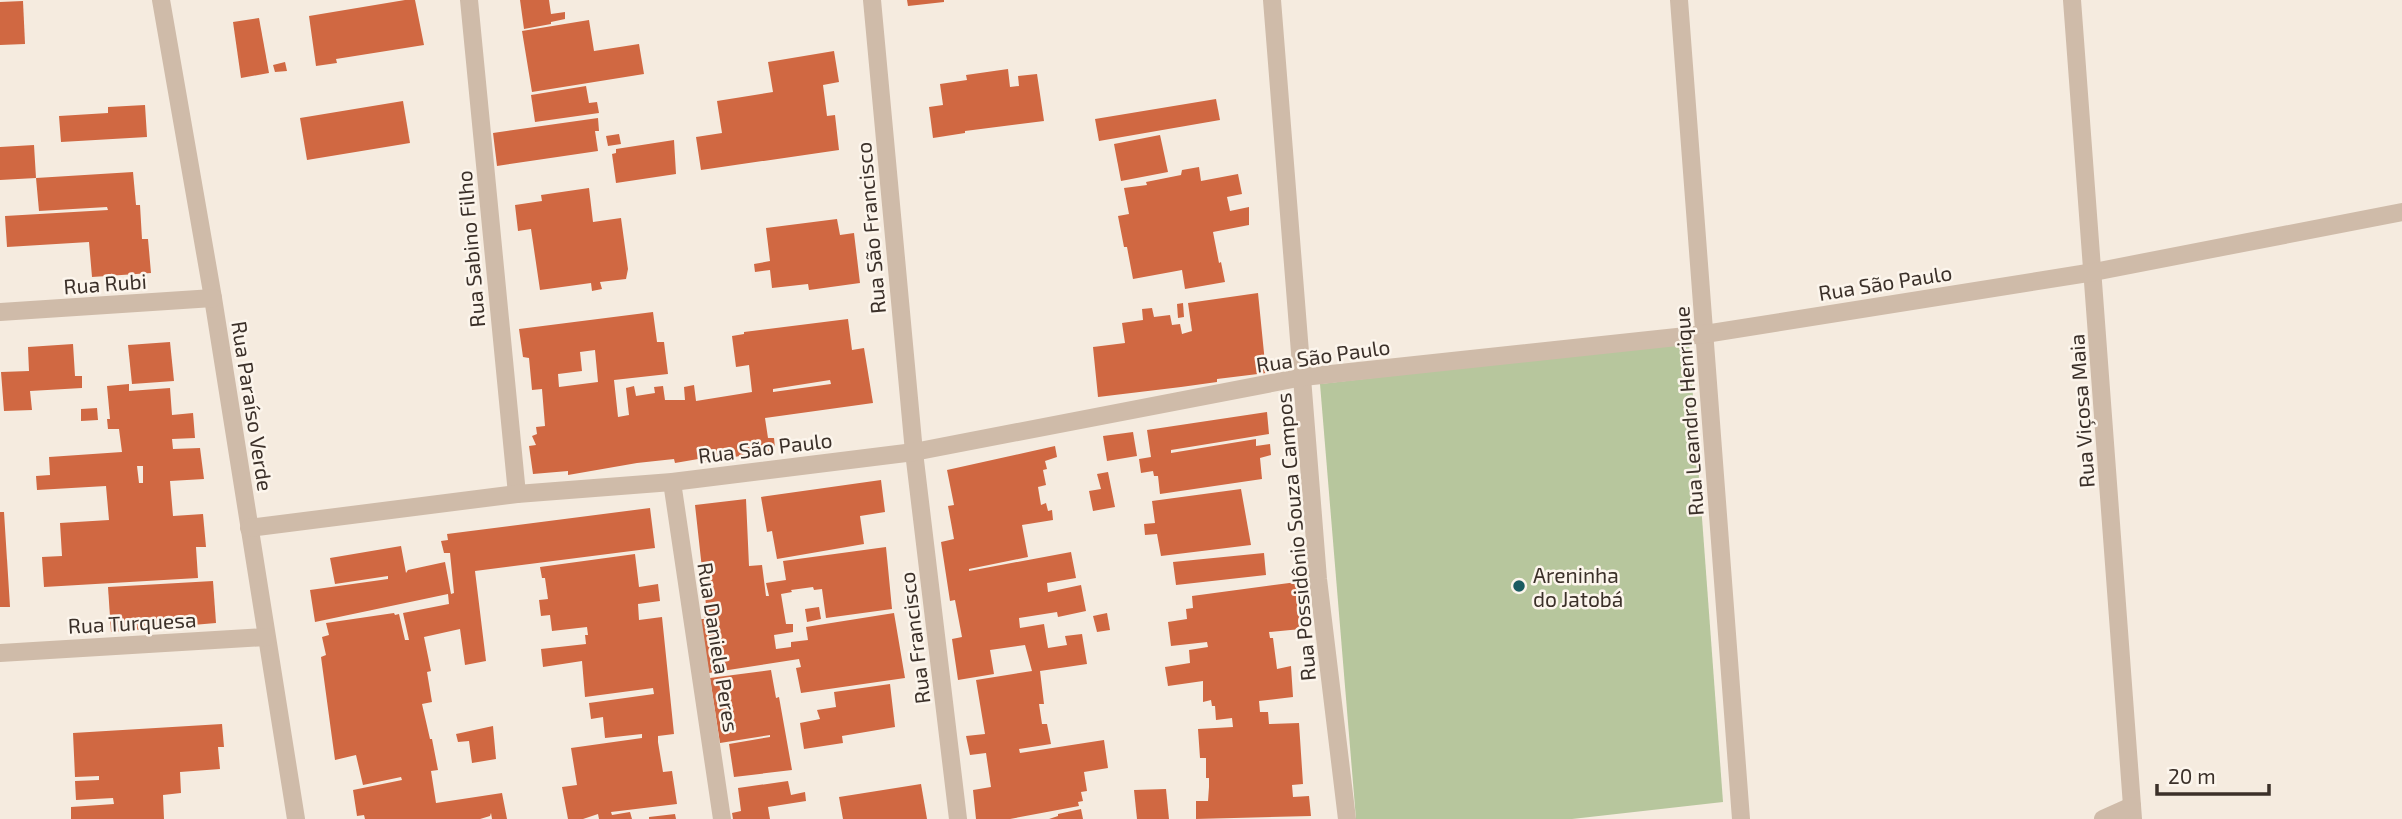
<svg xmlns="http://www.w3.org/2000/svg" width="2402" height="819" font-family="'Exo 2',sans-serif">
	<style>
		.green { fill: #b7c69d }
		.building { fill: #d06842; fill-rule: evenodd }
		.lines { fill: none; stroke-linecap: round; stroke-linejoin: round }
		.minor { stroke: #cfbba9; stroke-width: 18 }
		.poi-dot { fill: #1a5b61; stroke: #fcf5ec; stroke-width: 2.5 }
		.labels { text-anchor: middle; dominant-baseline: central; stroke-width: 5; stroke-linejoin: round; paint-order: stroke }
		.street-label { font-size: 21px; fill: #3b3029; stroke: #fcf5ec }
		.poi-label { font-size: 21px; fill: #3b3029; stroke: #fcf5ec; text-anchor: start }
	</style>
	<rect width="100%" height="100%" fill="#f5ebdf"/>
	<!-- green -->
	<path class="green" d="M1689,342L1723,802L1572,819H1356L1320,384Z"/>
	<!-- building -->
	<g class="building">
		<path d="M405,0H415L424,45L336,59L337,63L316,66L309,16Z"/>
		<path d="M520,0H549L551,14L565,12V19L551,22V24L524,29Z"/>
		<path d="M907,0H944V2L908,6Z"/>
		<path d="M23,1L25,44L0,45V2Z"/>
		<path d="M259,18L269,73L241,78L233,22Z"/>
		<path d="M589,20L594,51L639,44L644,74L532,92L522,31Z"/>
		<path d="M834,51L839,82L823,85L827,116L835,115L839,150L701,170L696,137L722,133L717,101L773,92L768,62Z"/>
		<path d="M285,62L287,71L275,72L273,65Z"/>
		<path d="M1008,69L1010,87L1019,86L1018,76L1037,74L1044,121L965,131V133L933,138L929,107L943,105L940,84L967,80L966,75Z"/>
		<path d="M586,86L589,103L597,102L599,113L535,122L531,95Z"/>
		<path d="M1216,99L1220,120L1099,141L1095,119Z"/>
		<path d="M403,101L410,143L307,160L300,118Z"/>
		<path d="M145,105L147,137L61,142L59,116L108,113V107Z"/>
		<path d="M598,118L599,131H595L598,151L497,166L493,133Z"/>
		<path d="M619,134L621,144L608,146L606,136Z"/>
		<path d="M1160,135L1168,172L1121,181L1114,144Z"/>
		<path d="M674,140L676,174L616,183L612,154L616,153V149Z"/>
		<path d="M34,145L36,178L133,172L136,205H140L142,239H148L151,273L92,277L89,242L7,247L5,216L108,210L107,207L39,211L36,178L0,180V147Z"/>
		<path d="M1199,167L1201,181L1238,174L1242,194L1227,197L1230,211L1249,207V225L1213,232L1219,263L1221,262L1225,282L1185,289L1182,270L1133,279L1127,247H1124L1118,216L1129,214L1124,188L1147,185L1146,182L1181,175L1182,170Z"/>
		<path d="M589,188L593,222L621,218L628,269L626,279L600,282L602,289L592,291L591,283L540,290L531,229L518,231L515,205L542,201L541,195Z"/>
		<path d="M837,219L840,235L854,233L860,283L809,290L808,284L772,288L770,270L755,272L754,264L770,261L766,228Z"/>
		<path d="M1258,293L1266,373L1217,379V382L1181,387L1098,397L1093,347L1125,343L1122,323L1143,320L1142,309L1152,308L1154,317L1170,315L1172,325L1180,324L1182,334L1192,331L1188,303Z"/>
		<path d="M1183,303L1184,317L1178,318L1177,304Z"/>
		<path d="M653,312L657,342H664L668,374L614,380L618,417L629,415L626,388L634,386L636,396L655,393L654,387L663,386L665,400H685L684,387L694,385L696,401L752,392L749,365L736,367L732,336L744,334V332L848,319L852,350L864,348L873,403L765,418L768,438H774L775,448L770,449V452L705,461L704,458L675,463L674,459L637,463L568,475V471L533,474L529,446L536,445L532,436L537,434L536,427L545,426L542,389L532,390L529,358L523,357L519,329ZM595,350L598,382L559,387L558,374L582,371L580,352ZM830,380L831,384L773,392V389Z"/>
		<path d="M170,342L174,381L132,384L128,345Z"/>
		<path d="M73,344L75,376H82V388L30,391L32,410L4,411L1,372L29,371L28,347Z"/>
		<path d="M129,384V391L170,388L172,415L193,413L195,438L172,439L173,449L200,448L204,479L170,481L173,516L203,514L206,547H196L198,578L44,587L42,557L62,556L60,523L109,520L106,486L37,490L36,476L50,475L49,457L122,452L119,429H108L107,419H110L107,386ZM137,466H143V483H139Z"/>
		<path d="M97,408L98,420L81,421V409Z"/>
		<path d="M1267,412L1269,434L1171,450V453L1256,439V446L1270,444L1271,455L1260,458L1262,479L1160,494L1158,476H1154L1153,471L1141,473L1139,459L1151,457L1147,430Z"/>
		<path d="M1133,432L1137,456L1107,461L1103,436Z"/>
		<path d="M1055,446L1057,457L1045,461L1047,469L1043,470L1046,485L1038,487L1041,505L1046,503L1048,511L1052,510L1053,520L1022,525L1028,557L969,569V571L1071,552L1076,578L1047,583L1048,592L1081,585L1086,611L1058,617L1057,612L1019,618L1020,628L1044,624L1048,648L1067,645L1065,636L1082,634L1087,664L1040,671L1044,704H1039L1042,724H1047L1051,744L1019,749L1020,753L1104,740L1108,768L1084,772L1087,791L1081,792L1083,801L1078,802L1079,806L1010,819H976L973,790L991,787L986,753L970,755L966,736L985,734L976,680L1032,671L1025,645L990,650L994,674L958,680L952,639L962,637L955,600L950,601L941,542L954,539L948,506L954,505L947,470Z"/>
		<path d="M1108,472L1115,507L1093,511L1089,491L1101,489L1097,474Z"/>
		<path d="M881,480L885,512L860,516L864,544L777,559L772,531L767,532L761,497Z"/>
		<path d="M1241,489L1251,545L1161,556L1157,534L1145,535L1144,524L1155,523L1152,501Z"/>
		<path d="M746,499L749,566L762,565L766,596H769L766,583L786,580L783,561L886,547L892,609L826,618L822,589L814,590L813,587L791,590L792,592L781,594L786,624H793V632L774,635L776,649L791,647V642L808,640L806,627L894,613L905,678L801,693L796,668L801,667L799,659L709,673L700,619H705L703,606L706,605L695,505Z"/>
		<path d="M650,508L655,548L475,571L486,661L465,665L460,629L424,637L431,671L427,672L432,702L422,704L430,739H432L438,770L431,771L436,803L502,793L507,819H492L491,813L490,816L480,819H365L364,815L357,816L353,790L402,780L401,777L363,785L356,755L335,760L321,657L326,655L322,637L329,635L326,623L394,613L395,615L399,614L405,640H409L403,613L449,604L448,594L315,622L310,590L388,579V576L335,584L330,558L401,546L406,573L408,570L445,562L451,594L454,593L450,553H444L441,541L448,540L447,534Z"/>
		<path d="M0,512H4L10,607H0Z"/>
		<path d="M1264,553L1266,575L1176,585L1173,562Z"/>
		<path d="M635,554L639,587L658,584L660,601L638,604L639,620L662,617L674,734L658,736V742L663,772L672,771L677,804L611,812L612,815L630,812L632,819H599L598,814L583,819H568L562,787L577,785L571,748L642,738V734L605,738L603,717L591,719L589,703L654,694L653,688L585,697L582,661L543,667L541,649L586,644L585,635H588L587,627L552,631L550,615L541,616L539,600L548,599L545,578H542L540,567Z"/>
		<path d="M213,581L216,623L111,632L108,587Z"/>
		<path d="M1297,582L1301,629L1269,632L1270,638H1273L1277,669L1291,666L1293,697L1259,701L1260,712H1268L1269,724L1299,723L1303,784L1292,785L1293,797L1309,796L1311,816L1196,819V801H1208L1209,787V778H1206V758H1200L1198,729L1233,727L1232,718L1216,720L1215,706H1212L1211,700L1203,702V681L1168,686L1165,667L1190,663L1189,650L1208,647L1207,642L1171,646L1168,622L1187,619L1186,609L1193,608L1192,596Z"/>
		<path d="M819,607L821,619L807,622L805,609Z"/>
		<path d="M1107,613L1110,630L1097,632L1093,616Z"/>
		<path d="M771,670L776,698L779,697L792,770L734,777L729,744L770,737V735L720,743L710,678Z"/>
		<path d="M890,684L895,727L842,736L843,743L804,749L800,723L820,719L817,710L836,707L834,692Z"/>
		<path d="M222,724L224,747H218L220,769L180,772L181,793L163,795L164,819H71V807L114,804L113,798L76,800L75,781L99,780V776L75,777L73,733Z"/>
		<path d="M493,726L496,759L472,763L469,741L458,742L456,734Z"/>
		<path d="M788,781L791,795L805,792L806,801L768,807L770,819H733L732,813L741,811L738,788Z"/>
		<path d="M921,784L927,819H843L839,797Z"/>
		<path d="M1166,789L1169,819H1137L1134,790Z"/>
		<path d="M1081,809L1083,819H1049L1058,816V814Z"/>
		<path d="M675,814L676,819H649V817Z"/>
	</g>
	<g class="lines">
		<!-- minor -->
		<g class="minor">
			<path d="M161,0L213,298L296,819"/>
			<path d="M469,0L517,494"/>
			<path d="M872,0L914,452L958,819"/>
			<path d="M1272,0L1318,579L1347,819"/>
			<path d="M1679,0L1741,819"/>
			<path d="M2072,0L2133,819"/>
			<path d="M0,312L213,298"/>
			<path d="M672,482L722,819"/>
			<path d="M249,528L517,494L672,482L914,452L1303,377L1705,334L2094,272L2402,212"/>
			<path d="M0,653L266,637"/>
			<path d="M2103,819L2132,806"/>
		</g>
	</g>
	<!-- markers -->
	<circle class="poi-dot" cx="1519" cy="586" r="7"/>
	<g class="labels">
		<!-- street labels -->
		<g class="street-label">
			<text transform="translate(870 228) rotate(-95)">Rua São Francisco</text>
			<text transform="translate(470 249) rotate(-95)">Rua Sabino Filho</text>
			<text transform="translate(1885 282) rotate(-9)">Rua São Paulo</text>
			<text transform="translate(105 283) rotate(-4)">Rua Rubi</text>
			<text transform="translate(1323 355) rotate(-8)">Rua São Paulo</text>
			<text transform="translate(253 406) rotate(81)">Rua Paraíso Verde</text>
			<text transform="translate(1688 411) rotate(-94)">Rua Leandro Henrique</text>
			<text transform="translate(2081 411) rotate(-94)">Rua Viçosa Maia</text>
			<text transform="translate(765 447) rotate(-7)">Rua São Paulo</text>
			<text transform="translate(1295 537) rotate(-95)">Rua Possidônio Souza Campos</text>
			<text transform="translate(132 622) rotate(-3)">Rua Turquesa</text>
			<text transform="translate(914 638) rotate(-97)">Rua Francisco</text>
			<text transform="translate(719 647) rotate(81)">Rua Daniela Peres</text>
		</g>
		<!-- poi labels -->
		<g class="poi-label">
			<text x="1533" y="574">Areninha<tspan x="1533" dy="24">do Jatobá</tspan></text>
		</g>
	</g>
	<!-- scale -->
	<path d="M2157 784v10h112v-10" fill="none" stroke="#3b3029" stroke-width="3.5"/>
	<text x="2168" y="784" font-size="21" fill="#3b3029" stroke="#fcf5ec" stroke-width="5" paint-order="stroke">20 m</text>
</svg>
